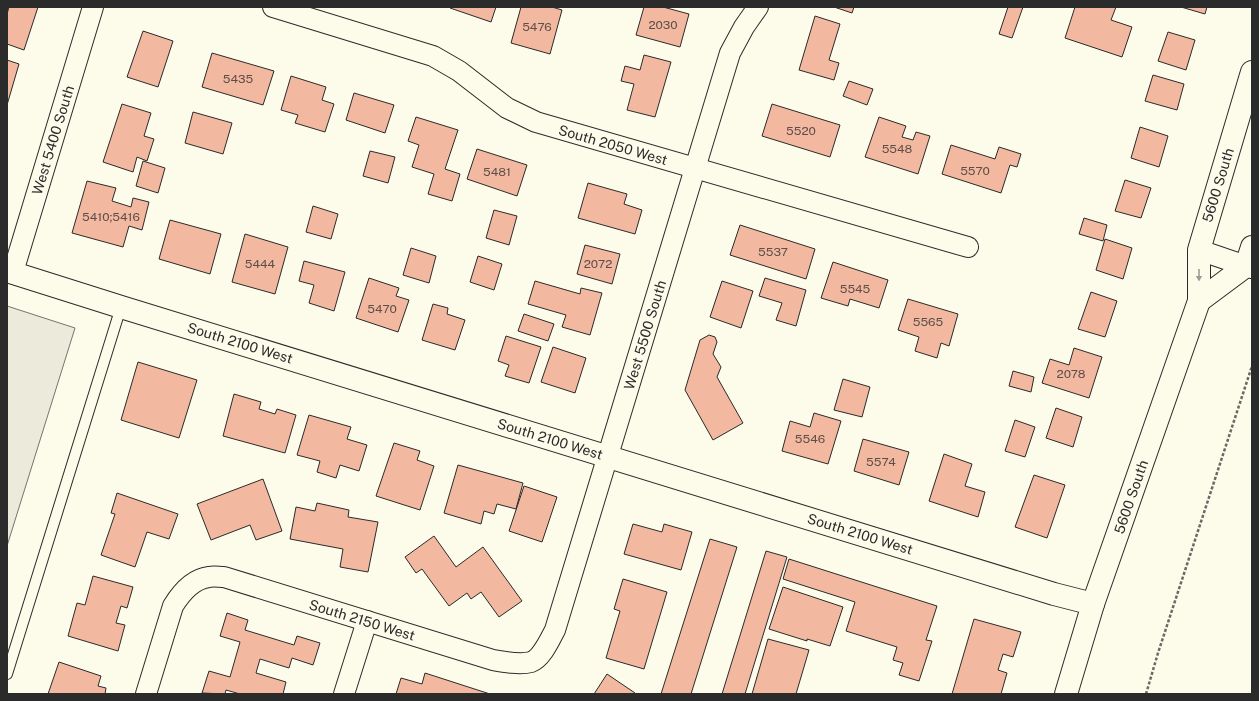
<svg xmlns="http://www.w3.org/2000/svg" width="1259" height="701" font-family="'Public Sans',sans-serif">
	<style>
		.green { fill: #ecebdb; stroke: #74746e }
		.building { fill: #f2b8a0; stroke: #2b2b2b }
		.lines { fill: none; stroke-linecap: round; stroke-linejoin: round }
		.lane-casing { stroke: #2b2b2b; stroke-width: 12 }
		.street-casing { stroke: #2b2b2b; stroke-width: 22 }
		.secondary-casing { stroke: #2b2b2b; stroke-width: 24 }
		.primary-casing { stroke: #2b2b2b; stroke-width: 24 }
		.path { stroke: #6a6964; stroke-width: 2.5; stroke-dasharray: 3 2; stroke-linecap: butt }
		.lane { stroke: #fdfbea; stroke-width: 10 }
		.street { stroke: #fdfbea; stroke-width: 20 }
		.secondary { stroke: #fdfbea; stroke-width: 22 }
		.primary { stroke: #fdfbea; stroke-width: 22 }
		.oneway { fill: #9e9d94 }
		.labels { text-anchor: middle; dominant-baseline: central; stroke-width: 3; stroke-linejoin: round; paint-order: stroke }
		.number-label { font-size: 12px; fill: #5d4e48 }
		.street-label { font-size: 14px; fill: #2b2b2b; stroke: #fdfbea }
	</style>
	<rect width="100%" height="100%" fill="#fdfbea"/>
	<!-- green -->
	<path class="green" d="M7,306L75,328L7,546Z"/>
	<!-- building -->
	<g class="building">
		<path d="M9,7H38L24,50L7,44V14Z"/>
		<path d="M450,7H496L491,22L450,8Z"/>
		<path d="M521,7H552L562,10L550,54L511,43Z"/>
		<path d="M644,7H663L689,14L680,47L636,35Z"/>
		<path d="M834,7H854L852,13Z"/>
		<path d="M1008,7H1023L1012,38L999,34Z"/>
		<path d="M1075,7H1116L1111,20L1132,27L1122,57L1065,38Z"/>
		<path d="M1181,7H1207L1205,14Z"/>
		<path d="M815,16L840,24L829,60L839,63L834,80L799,70Z"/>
		<path d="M143,31L173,41L158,87L127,77Z"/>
		<path d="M1168,32L1195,40L1186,70L1158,61Z"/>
		<path d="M212,53L274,71L263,105L202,87Z"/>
		<path d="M644,55L671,62L655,117L627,110L634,84L621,81L625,66L640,70Z"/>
		<path d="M7,60L19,64L7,105Z"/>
		<path d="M1153,75L1184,84L1177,110L1145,101Z"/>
		<path d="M291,76L326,87L322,100L334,104L325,132L295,123L298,115L281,110Z"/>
		<path d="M849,81L873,89L867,105L843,96Z"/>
		<path d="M354,93L394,105L385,133L346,120Z"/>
		<path d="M122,104L151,113L144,136L154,139L147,161L137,157L133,172L103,162Z"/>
		<path d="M772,104L840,125L830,157L762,136Z"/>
		<path d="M193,112L232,123L223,154L185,143Z"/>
		<path d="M416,117L458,130L445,169L460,174L452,201L428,194L434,174L412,167L419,145L408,141Z"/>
		<path d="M879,117L906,126L902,137L913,140L916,132L930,136L918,174L865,157Z"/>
		<path d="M1140,127L1168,136L1159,167L1131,158Z"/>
		<path d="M951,145L995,159L999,147L1021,154L1017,167L1010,165L1001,193L942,174Z"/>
		<path d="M477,149L527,165L517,196L467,179Z"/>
		<path d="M370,151L395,157L388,183L363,176Z"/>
		<path d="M143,161L165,168L158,193L136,186Z"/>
		<path d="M1125,180L1151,188L1141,218L1115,211Z"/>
		<path d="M87,181L116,188L112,201L131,207L133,198L149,202L142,230L129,226L123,247L72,233Z"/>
		<path d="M588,183L627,194L624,204L642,210L635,234L578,218Z"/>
		<path d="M313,206L338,214L331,239L306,232Z"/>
		<path d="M494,210L517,216L509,245L486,238Z"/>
		<path d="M1084,218L1107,225L1103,241L1079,234Z"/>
		<path d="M170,220L221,234L210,274L159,259Z"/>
		<path d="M740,225L815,249L806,279L730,255Z"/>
		<path d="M245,234L288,247L275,294L232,282Z"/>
		<path d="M1105,239L1132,248L1123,279L1096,270Z"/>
		<path d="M585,245L620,254L612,284L577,274Z"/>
		<path d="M411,248L436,256L429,283L403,275Z"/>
		<path d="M478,256L502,264L494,290L470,282Z"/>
		<path d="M304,261L345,272L334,311L309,303L314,285L299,281Z"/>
		<path d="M833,262L888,280L879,308L850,299L848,306L821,298Z"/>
		<path d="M369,278L399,288L396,296L409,300L398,332L356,318Z"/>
		<path d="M765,278L806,290L796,326L776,320L782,303L759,296Z"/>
		<path d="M535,281L580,294L581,288L602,293L590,335L562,327L566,315L528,304Z"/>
		<path d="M722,281L753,291L741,328L710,317Z"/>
		<path d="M1091,292L1117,301L1105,337L1078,329Z"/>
		<path d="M908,299L958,314L949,346L941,343L937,358L915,351L919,337L898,330Z"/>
		<path d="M433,304L448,308L447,314L465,320L455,350L422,340Z"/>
		<path d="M524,314L554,324L548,341L518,331Z"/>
		<path d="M709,335L715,337L717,342L713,354L721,367L717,377L743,423L713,440L685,390L700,340Z"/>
		<path d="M506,336L541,347L529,383L505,376L509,365L498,361Z"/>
		<path d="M553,347L586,358L575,393L541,382Z"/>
		<path d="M1074,348L1102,357L1089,398L1042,383L1050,359L1069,365Z"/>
		<path d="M138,362L197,380L179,438L121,420Z"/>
		<path d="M1013,371L1034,377L1031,392L1009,386Z"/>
		<path d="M843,379L870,387L862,417L834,410Z"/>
		<path d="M234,394L261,402L259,409L275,414L277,409L296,415L285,453L223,436Z"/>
		<path d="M1056,408L1082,417L1073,447L1046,438Z"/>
		<path d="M814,413L841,421L828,464L782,451L790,421L810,427Z"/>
		<path d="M309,415L351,427L347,439L367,445L359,471L340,465L336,478L317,472L320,461L297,455Z"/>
		<path d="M1015,420L1035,427L1025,457L1005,451Z"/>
		<path d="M863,439L909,452L899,485L854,471Z"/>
		<path d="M394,443L420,451L417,460L434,466L420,510L376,496Z"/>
		<path d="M944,454L972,464L965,486L985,492L978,517L929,501Z"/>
		<path d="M458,465L523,483L516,509L497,504L494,514L484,511L481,524L444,513Z"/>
		<path d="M1034,475L1065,485L1047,538L1015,527Z"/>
		<path d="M263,479L282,531L256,540L250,525L211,540L197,504Z"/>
		<path d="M524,486L557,497L542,542L509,531Z"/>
		<path d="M117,493L178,514L169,539L147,532L135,567L101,555L115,514L111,513Z"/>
		<path d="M317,503L349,510L348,517L378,522L368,572L340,567L343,549L290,539L296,507L315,511Z"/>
		<path d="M633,524L662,532L664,524L692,532L681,570L624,554Z"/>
		<path d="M434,536L456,567L483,547L522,601L499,617L481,592L471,599L467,593L449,606L422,569L416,573L405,557Z"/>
		<path d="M710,539L737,547L691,694H661Z"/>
		<path d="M766,551L787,557L745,694H722Z"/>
		<path d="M789,559L937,606L926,640L932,641L919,681L899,675L903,663L893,660L897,647L846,631L855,602L783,579Z"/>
		<path d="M93,576L133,587L127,608L121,606L116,623L125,625L118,651L68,636L77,603L85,605Z"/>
		<path d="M623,579L667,592L644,669L606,658L620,611L614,609Z"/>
		<path d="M783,587L843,607L830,646L807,639V641L769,629Z"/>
		<path d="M227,613L248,620L245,630L294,645L297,636L320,643L313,665L292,658L289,668L260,659L256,673L286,682L283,694H240L226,690L225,694L202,693L209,671L230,677L240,642L220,636Z"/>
		<path d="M974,619L1021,632L1013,657L1003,654L998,670L1007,673L1001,694H952Z"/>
		<path d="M768,639L809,650L796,694H752Z"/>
		<path d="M59,662L101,676L98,686L106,688L105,694H48Z"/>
		<path d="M425,673L490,694H396L401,678L422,684Z"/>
		<path d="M607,674L635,693L634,694H594Z"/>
	</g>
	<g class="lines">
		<!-- lane casing -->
		<g class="lane-casing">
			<path id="lane" d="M7,674L121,307"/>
		</g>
		<!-- street casing -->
		<g class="street-casing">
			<g id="street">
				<path d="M273,7L433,56L459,71L507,108L536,122L968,247"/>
				<path d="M1199,250L1252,268"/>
				<path d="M13,272L93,7"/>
				<path d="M146,694L173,606C181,593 192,579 209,577C214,576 219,577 224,577L493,660C504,662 520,665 531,662C542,658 550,639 555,630L730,53L744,27L758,7"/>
				<path d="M344,694L367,621"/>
			</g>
		</g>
		<!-- secondary casing -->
		<g class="secondary-casing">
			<path id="secondary" d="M7,271L121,307L1054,594L1093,604"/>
		</g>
		<!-- primary casing -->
		<g class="primary-casing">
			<g id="primary">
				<path d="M1199,301L1246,266L1252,247"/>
				<path d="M1066,694L1093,604L1199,301V250L1252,72"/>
			</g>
		</g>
		<!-- path -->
		<path class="path" d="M1146,694L1158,653L1252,366"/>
		<!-- lane -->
		<use href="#lane" class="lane"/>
		<!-- street -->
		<use href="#street" class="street"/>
		<!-- secondary -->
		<use href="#secondary" class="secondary"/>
		<!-- primary -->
		<use href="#primary" class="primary"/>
	</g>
	<!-- one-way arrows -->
	<defs><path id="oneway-solid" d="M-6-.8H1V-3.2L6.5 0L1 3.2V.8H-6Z"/></defs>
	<use class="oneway" href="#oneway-solid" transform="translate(1199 275) rotate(90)"/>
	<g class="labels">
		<!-- number labels -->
		<g class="number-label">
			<text x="663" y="25">2030</text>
			<text x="537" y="27">5476</text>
			<text x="238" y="79">5435</text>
			<text x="801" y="131">5520</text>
			<text x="897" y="149">5548</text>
			<text x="975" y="171">5570</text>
			<text x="497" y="172">5481</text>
			<text x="111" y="217">5410;5416</text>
			<text x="773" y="252">5537</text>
			<text x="260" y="264">5444</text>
			<text x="598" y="264">2072</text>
			<text x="855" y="289">5545</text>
			<text x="382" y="309">5470</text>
			<text x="928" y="322">5565</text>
			<text x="1071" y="374">2078</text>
			<text x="810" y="439">5546</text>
			<text x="881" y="462">5574</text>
		</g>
		<!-- street labels -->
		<g class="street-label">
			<text transform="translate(53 140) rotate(-73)">West 5400 South</text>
			<text transform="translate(613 145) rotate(16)">South 2050 West</text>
			<text transform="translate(1218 185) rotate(-73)">5600 South</text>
			<text transform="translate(645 335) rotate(-73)">West 5500 South</text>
			<text transform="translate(240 343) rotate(17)">South 2100 West</text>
			<text transform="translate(550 439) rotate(17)">South 2100 West</text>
			<text transform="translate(1131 497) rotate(-71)">5600 South</text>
			<text transform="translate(860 534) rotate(17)">South 2100 West</text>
			<text transform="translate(362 620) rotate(17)">South 2150 West</text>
		</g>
	</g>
	<!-- border -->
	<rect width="1259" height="701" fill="none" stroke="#2b2b2b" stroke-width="16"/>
</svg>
